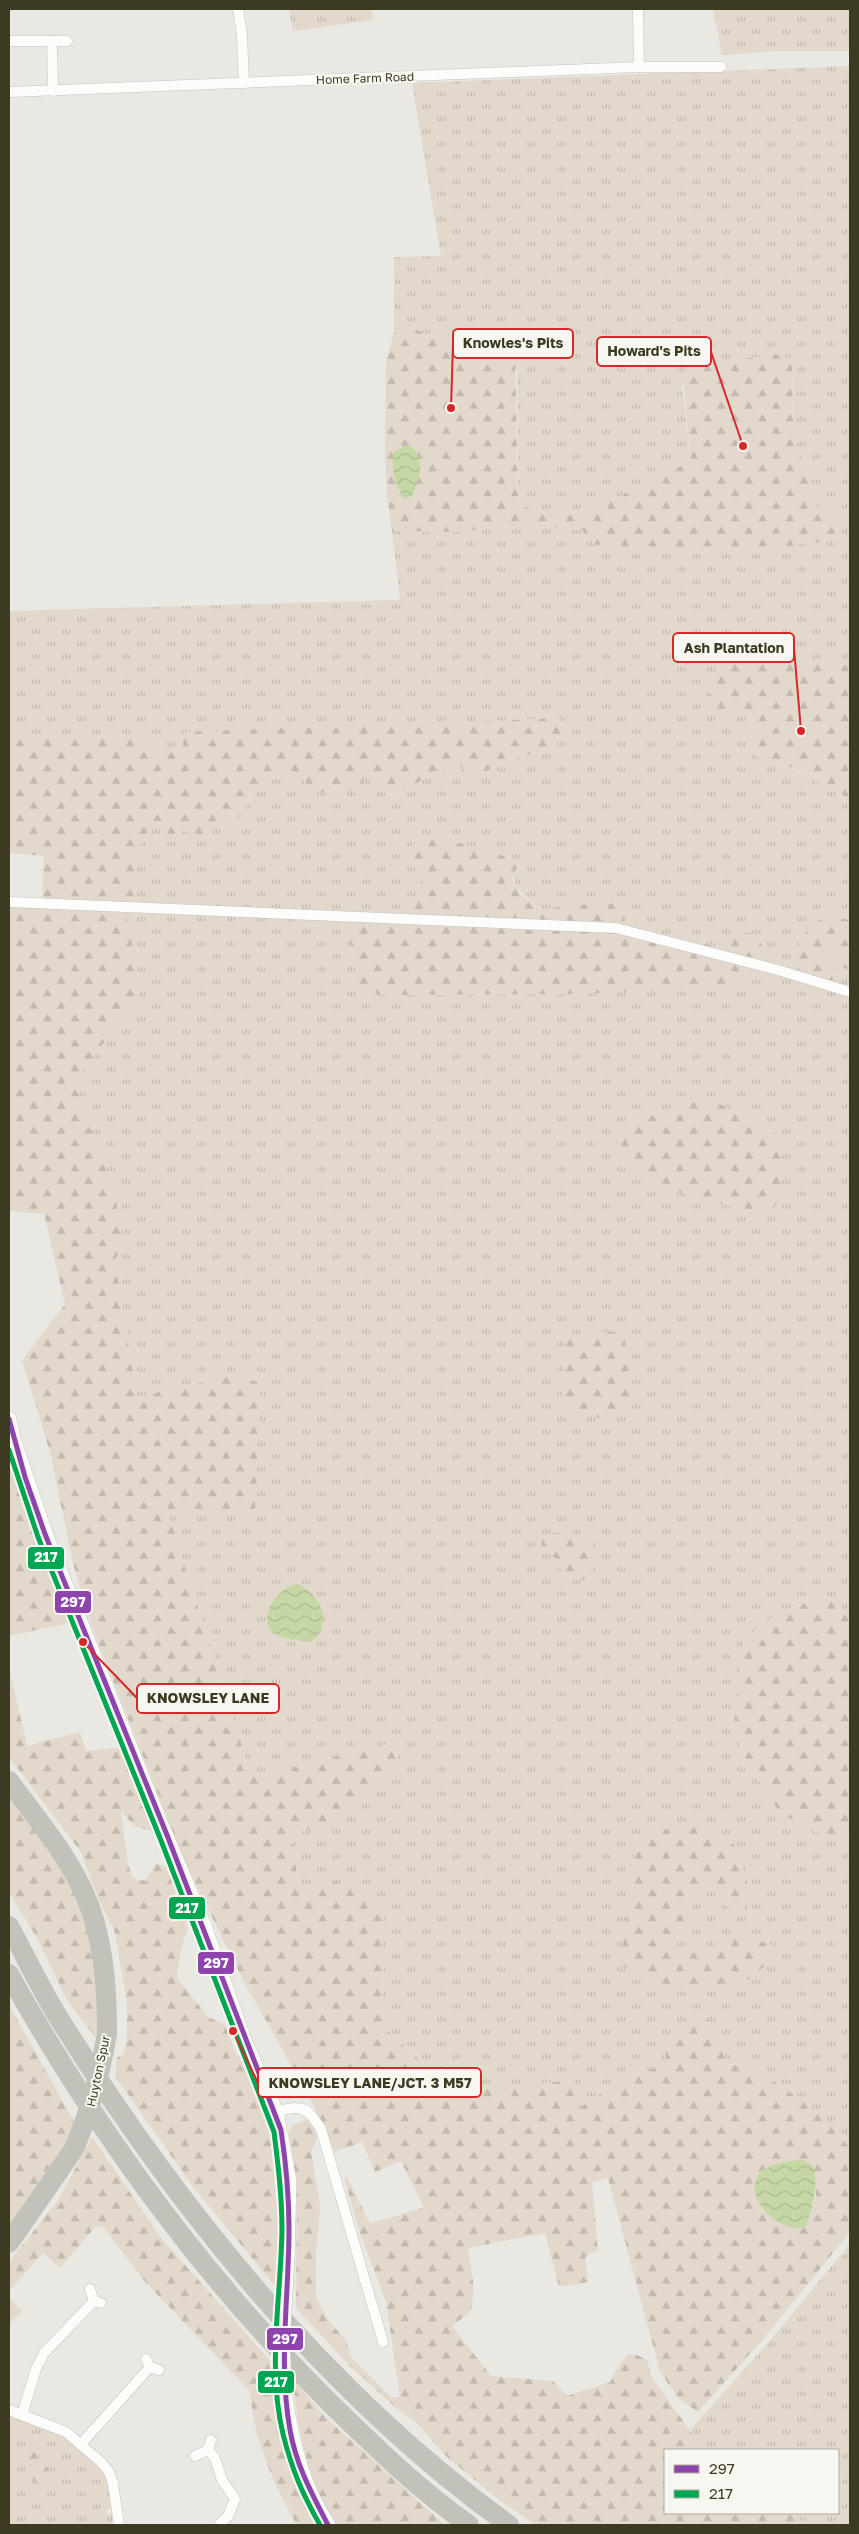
<svg xmlns="http://www.w3.org/2000/svg" width="859" height="2534" font-family="'Golos Text',sans-serif">
	<style>
		.grass { fill: url(#grass-tufts); fill-rule: evenodd }
		.forest { fill: url(#forest-firs); fill-rule: evenodd }
		.water { fill: url(#water-waves) }
		.lines { fill: none; stroke-linecap: round; stroke-linejoin: round }
		.minor-casing { stroke: #c5c4bf; stroke-width: 11 }
		.secondary-casing { stroke: #c5c4bd; stroke-width: 16 }
		.motorway-casing { stroke: #c5c4bc; stroke-width: 20 }
		.minor { stroke: #fcfcfb; stroke-width: 10 }
		.secondary { stroke: #fcfcfb; stroke-width: 15 }
		.motorway { stroke: #c2c2ba; stroke-width: 19 }
		.secondary-bridge-casing { stroke: #c5c4bd; stroke-width: 16; stroke-linecap: butt }
		.motorway-bridge-casing { stroke: #c5c4bc; stroke-width: 20; stroke-linecap: butt }
		.secondary-bridge { stroke: #fcfcfb; stroke-width: 15 }
		.motorway-bridge { stroke: #c2c2ba; stroke-width: 19 }
		.bus-1-casing { stroke: #f8f6f1; stroke-width: 9 }
		.bus-2-casing { stroke: #f8f6f1; stroke-width: 9 }
		.bus-1 { stroke: #8e44ad; stroke-width: 5 }
		.bus-2 { stroke: #00a651; stroke-width: 5 }
		.labels { text-anchor: middle; dominant-baseline: central; stroke-width: 4; stroke-linejoin: round; paint-order: stroke }
		.street-label { font-size: 12px; fill: #3c3a21; stroke: #f8f6f1 }
		.leader { fill: none; stroke: #d62828; stroke-width: 2 }
		.callout-dot { fill: #d62828; stroke: #f8f6f1; stroke-width: 2 }
		.callout { fill: #f8f6f1; stroke: #d62828; stroke-width: 2 }
		.callout-label { font-size: 14px; text-anchor: middle; font-weight: bold; fill: #3c3a21 }
		.line-badge { stroke: #f8f6f1; stroke-width: 2 }
		.badge-label { font-size: 14px; text-anchor: middle; font-weight: bold; fill: #fff }
	</style>
	<defs>
		<pattern id="grass-tufts" width="24" height="20" patternUnits="userSpaceOnUse" patternTransform="scale(1.25)"><rect width="24" height="20" fill="#e2d8cc"/><path d="M3 7l-1-3M5 7V3M7 7l1-3M15 17l-1-3M17 17v-4M19 17l1-3" fill="none" stroke="#c3baaf"/></pattern>
		<pattern id="forest-firs" width="22" height="20" patternUnits="userSpaceOnUse" patternTransform="scale(1.25)"><rect width="22" height="20" fill="#e2d8cc"/><path d="M5 1l3.5 6h-7zM16 11l3.5 6h-7z" fill="#c3baaf"/></pattern>
		<pattern id="water-waves" width="16" height="10" patternUnits="userSpaceOnUse" patternTransform="scale(1.25)"><rect width="16" height="10" fill="#c5d7a4"/><path d="M0 5q4-4 8 0t8 0" fill="none" stroke="#aab98d"/></pattern>
	</defs>
	<rect width="100%" height="100%" fill="#e9e8e3"/>
	<!-- grass -->
	<g class="grass">
		<path d="M289,9H372L373,20L293,31Z"/>
		<path d="M713,9H850V51H776L722,55Z"/>
		<path d="M850,66V665L730,658L715,673L707,705L727,719L735,714L753,716L751,743L776,760L850,799V990L762,962L741,933L723,948L624,924V914L616,903L572,905L542,910C519,893 513,887 511,858L478,850L410,854L423,876L413,906L388,915L133,905L139,848L153,821L182,831L202,835L209,824L221,819L250,799L252,786L267,779L297,776L324,793L365,775L374,774L372,785C398,805 404,789 427,777C438,772 449,768 459,763L475,776L521,756L554,749L183,732V750L177,754L152,747L151,734L9,740V611L400,600L392,531L452,532L520,526L583,530L726,553L831,539L832,510L816,507L793,430L792,359L682,384L691,461C655,479 605,509 566,515C549,517 533,510 518,504L517,371L501,334L448,341L405,326L394,331V257L441,256L412,83Z"/>
		<path d="M126,910L377,919L381,995L575,994L739,987L745,973L758,969L850,996V1620L834,1601C790,1600 776,1614 744,1640L733,1731L750,1767L780,1813L848,1835L850,1834V2148L820,2114L752,2065L668,2063L624,2079L579,2108L573,2080L456,2092L389,2032L383,1999L381,1907L335,1882L298,1885L292,1833L338,1823L388,1744L252,1777L168,1513L236,1375L137,1398L115,1260L123,1243L76,1088L78,1080L87,1064L116,1027L132,1013L140,989ZM645,1180L770,1214L699,1199Z"/>
		<path d="M850,2244V2525H809L788,2513H838V2450H697V2440L691,2429L769,2342Z"/>
		<path d="M9,2415L67,2437L100,2469L106,2476L111,2509L106,2510V2514H112V2525H9Z"/>
	</g>
	<!-- forest -->
	<g class="forest">
		<path d="M405,326L448,341L501,334L515,341L518,504C533,510 549,517 566,515C605,509 655,478 691,461L682,371L693,365L779,354L792,359L793,430L816,506L832,510L838,519L840,532L831,539L816,543L726,553L597,545L582,530L520,526L452,532L392,531L387,497L385,454L386,363L394,331Z"/>
		<path d="M730,658L850,665V799L777,760L771,761L757,757L751,743L753,716L735,714L727,719L714,717L707,706L715,673Z"/>
		<path d="M561,718V732L554,749L521,756L475,776L464,774L459,763C449,768 437,772 427,777C404,789 398,804 372,785L374,774L365,775L359,794L349,791L343,784L324,793C296,777 300,774 267,779L261,787L252,786C249,802 245,814 232,823L221,819L209,824L202,835L182,831L168,836L162,830L161,822L153,821L139,848L133,905L42,901L44,856L9,853V740L152,734V747L177,754L183,750V732Z"/>
		<path d="M446,839L511,858L517,867L512,877L521,895L542,910L572,905L616,903L624,914V924L722,948L741,933H752C765,945 766,953 759,969L745,973L739,987L575,994L381,995L360,989L350,942L355,928L413,906L423,876L410,854V847L419,840Z"/>
		<path d="M9,905L126,910L140,989L136,1005L132,1013L116,1027L87,1064L78,1080L76,1088L114,1189L123,1243L115,1260L137,1397L236,1375L260,1383L255,1514L168,1513L252,1777L388,1744L400,1753L389,1779L338,1823L292,1833L298,1885L335,1882L359,1888L381,1907L383,1999L389,2032L455,2092L573,2080L579,2108L624,2079L668,2063L665,2050L684,2022L711,2020L728,2065H752L820,2114L850,2148V2232L764,2338L698,2412L679,2399L660,2372L608,2178L592,2182L598,2250L585,2257L588,2282L559,2287L545,2233L468,2248L474,2288L471,2311L452,2326L491,2376L553,2381L567,2396L610,2382L621,2362L628,2354L637,2355L647,2360L652,2378L697,2440V2450H665V2513H788L809,2525H536L502,2502L447,2457L416,2422L396,2408L349,2365L296,2308L297,2185L289,2133L292,2125L307,2120L314,2127L317,2139L311,2151L320,2207L316,2255V2297L328,2320L347,2342L350,2356L391,2397H400L386,2302L360,2233L344,2178L347,2177L370,2224L424,2207L401,2161L375,2172L362,2142L334,2152L315,2108L243,1980L184,1860L91,1625L73,1563L50,1452L22,1360L65,1304L44,1214L9,1211ZM813,2166L816,2196L806,2226Z"/>
		<path d="M829,916L850,920V969H846L840,963L834,949L829,947L824,950V958L835,970L836,976L832,982L799,971C795,946 804,923 829,916Z"/>
		<path d="M690,1102H716L781,1137V1195L770,1214L699,1199L645,1180L618,1156V1131L651,1116Z"/>
		<path d="M623,1331L632,1379L629,1408L610,1420L563,1410L565,1335Z"/>
		<path d="M9,1440L74,1622L9,1636Z"/>
		<path d="M551,1533L584,1534L595,1544C597,1552 593,1576 584,1580C581,1581 575,1580 571,1581L563,1574L556,1558L542,1550V1537Z"/>
		<path d="M813,1601H834L850,1620V1834L848,1835L826,1837L780,1813L750,1767L733,1731L744,1640L780,1611Z"/>
		<path d="M9,1667L27,1746L80,1732L86,1751L123,1747L155,1832L134,1826L121,1811L128,1865L133,1878L145,1881L156,1863L167,1868L188,1928L181,1947L177,1978L208,2017L225,2025L236,2054L242,2058L267,2111L274,2153L279,2193L276,2287L194,2188L115,2076L117,2057L124,2055L127,2037V2003L115,1933L98,1898L81,1852L9,1757Z"/>
		<path d="M9,1797C38,1832 89,1904 95,1950C99,1980 97,2012 99,2042L67,2000L37,1938L9,1892Z"/>
		<path d="M695,1828L734,1844L747,1879V1910L736,1915L722,1902L716,1887L692,1886L683,1898L688,1920L684,1933L673,1937L670,1944L674,1954C697,1956 718,1946 739,1937L759,1942H769L776,1950L767,1963L751,1979L700,1988L659,1990L621,1964L633,1857L660,1830Z"/>
		<path d="M9,2005L76,2125L66,2146L9,2227Z"/>
		<path d="M92,2137L162,2239L273,2364L279,2430L304,2503L317,2525H297C273,2483 254,2440 250,2391L147,2284L103,2227L96,2226L60,2268L43,2253L9,2291V2262L59,2199Z"/>
		<path d="M9,2298L22,2311L9,2324Z"/>
		<path d="M293,2379L322,2414L445,2525H337C307,2481 298,2431 293,2379Z"/>
		<path d="M27,2449C38,2453 52,2467 50,2480L38,2485C30,2475 21,2465 21,2451Z"/>
	</g>
	<!-- water -->
	<g class="water">
		<path d="M407,445C427,454 420,480 412,496L404,499C395,483 391,471 393,452Z"/>
		<path d="M298,1584C320,1594 335,1625 311,1642C299,1640 283,1640 274,1633C256,1619 277,1587 298,1584Z"/>
		<path d="M804,2160L813,2166C819,2188 813,2205 806,2226C775,2241 709,2163 804,2160Z"/>
	</g>
	<g class="lines">
		<!-- minor casing -->
		<g class="minor-casing">
			<g id="minor">
				<path d="M238,9L242,34L244,83"/>
				<path d="M638,9L639,67"/>
				<path d="M9,41H52L53,91"/>
				<path d="M52,41H67"/>
				<path d="M9,92L639,67H721"/>
				<path d="M9,902L616,928L778,970L850,992"/>
				<path d="M276,2112C302,2104 307,2107 321,2129L383,2342"/>
				<path d="M90,2289L94,2301L101,2303"/>
				<path d="M146,2359L150,2367L159,2370"/>
				<path d="M9,2410L66,2432L102,2463L109,2472L113,2483L119,2525"/>
				<path d="M22,2415L36,2369L44,2353L94,2301"/>
				<path d="M81,2444L150,2367"/>
				<path d="M208,2450L215,2458L222,2480L235,2499L228,2516L219,2525"/>
				<path d="M195,2456L208,2450L211,2440"/>
			</g>
		</g>
		<!-- secondary casing -->
		<g class="secondary-casing">
			<g id="secondary">
				<path d="M9,1419L13,1439L47,1539L155,1810L204,1926L244,2040L276,2112L289,2181L287,2257"/>
				<path d="M285,2396C291,2441 302,2488 328,2525"/>
			</g>
		</g>
		<!-- motorway casing -->
		<g class="motorway-casing">
			<g id="motorway">
				<path d="M9,1781C40,1823 80,1869 94,1920C105,1958 107,1995 107,2034"/>
				<path d="M9,1926C26,1957 41,1990 60,2020C179,2210 326,2393 509,2525"/>
				<path d="M9,1974C97,2132 202,2276 330,2403C374,2446 419,2490 469,2525"/>
				<path d="M9,2243L74,2149"/>
			</g>
		</g>
		<!-- minor -->
		<use href="#minor" class="minor"/>
		<!-- secondary -->
		<use href="#secondary" class="secondary"/>
		<!-- motorway -->
		<use href="#motorway" class="motorway"/>
		<!-- secondary-bridge casing -->
		<g class="secondary-bridge-casing">
			<path id="secondary-bridge" d="M285,2396L282,2346L287,2257"/>
		</g>
		<!-- motorway-bridge casing -->
		<g class="motorway-bridge-casing">
			<path id="motorway-bridge" d="M74,2149C90,2111 100,2074 107,2034"/>
		</g>
		<!-- secondary-bridge -->
		<use href="#secondary-bridge" class="secondary-bridge"/>
		<!-- motorway-bridge -->
		<use href="#motorway-bridge" class="motorway-bridge"/>
		<!-- bus-1 casing -->
		<g class="bus-1-casing">
			<path id="bus-1" d="M9,1419L25,1477L45,1534L167,1835L281,2130C286,2163 289,2195 289,2229C289,2296 278,2363 290,2430C296,2465 312,2494 328,2525"/>
		</g>
		<!-- bus-2 casing -->
		<g class="bus-2-casing">
			<path id="bus-2" d="M9,1450L38,1537L160,1838L274,2132C278,2164 282,2196 282,2230C281,2297 267,2368 283,2434C292,2470 302,2493 320,2525"/>
		</g>
		<!-- bus-1 -->
		<use href="#bus-1" class="bus-1"/>
		<!-- bus-2 -->
		<use href="#bus-2" class="bus-2"/>
	</g>
	<g class="labels">
		<!-- street labels -->
		<g class="street-label">
			<text transform="translate(365 78) rotate(-2)">Home Farm Road</text>
			<text transform="translate(98 2071) rotate(-78)">Huyton Spur</text>
		</g>
	</g>
	<!-- callouts -->
	<path class="leader" d="M451 408L453 343M743 446L711 352M801 731L794 648M83 1642L137 1698M233 2031L258 2083"/>
	<g class="callout-dot">
		<circle cx="451" cy="408" r="5"/>
		<circle cx="743" cy="446" r="5"/>
		<circle cx="801" cy="731" r="5"/>
		<circle cx="83" cy="1642" r="5"/>
		<circle cx="233" cy="2031" r="5"/>
	</g>
	<g class="callout">
		<rect x="453" y="329" width="120" height="29" rx="5"/>
		<rect x="597" y="337" width="114" height="29" rx="5"/>
		<rect x="673" y="633" width="121" height="29" rx="5"/>
		<rect x="137" y="1684" width="142" height="29" rx="5"/>
		<rect x="258" y="2068" width="223" height="29" rx="5"/>
	</g>
	<g class="callout-label">
		<text x="513" y="348">Knowles's Pits</text>
		<text x="654" y="356">Howard's Pits</text>
		<text x="734" y="653">Ash Plantation</text>
		<text x="208" y="1703">KNOWSLEY LANE</text>
		<text x="370" y="2088">KNOWSLEY LANE/JCT. 3 M57</text>
	</g>
	<g class="line-badge">
		<rect x="27" y="1546" width="38" height="24" rx="5" fill="#00a651"/>
		<rect x="54" y="1590" width="38" height="24" rx="5" fill="#8e44ad"/>
		<rect x="168" y="1896" width="38" height="24" rx="5" fill="#00a651"/>
		<rect x="197" y="1951" width="38" height="24" rx="5" fill="#8e44ad"/>
		<rect x="266" y="2327" width="38" height="24" rx="5" fill="#8e44ad"/>
		<rect x="257" y="2370" width="38" height="24" rx="5" fill="#00a651"/>
	</g>
	<g class="badge-label">
		<text x="46" y="1562">217</text>
		<text x="73" y="1607">297</text>
		<text x="187" y="1913">217</text>
		<text x="216" y="1968">297</text>
		<text x="285" y="2344">297</text>
		<text x="276" y="2387">217</text>
	</g>
	<!-- border -->
	<rect width="859" height="2534" fill="none" stroke="#3c3a21" stroke-width="20"/>
	<!-- legend -->
	<rect x="664" y="2449" width="175" height="65" fill="#f8f6f1" stroke="#adab9e"/>
	<rect x="674" y="2465" width="25" height="8" fill="#8e44ad" stroke="#adab9e"/>
	<text x="709" y="2474" font-size="15" fill="#3c3a21">297</text>
	<rect x="674" y="2490" width="25" height="8" fill="#00a651" stroke="#adab9e"/>
	<text x="709" y="2499" font-size="15" fill="#3c3a21">217</text>
</svg>
